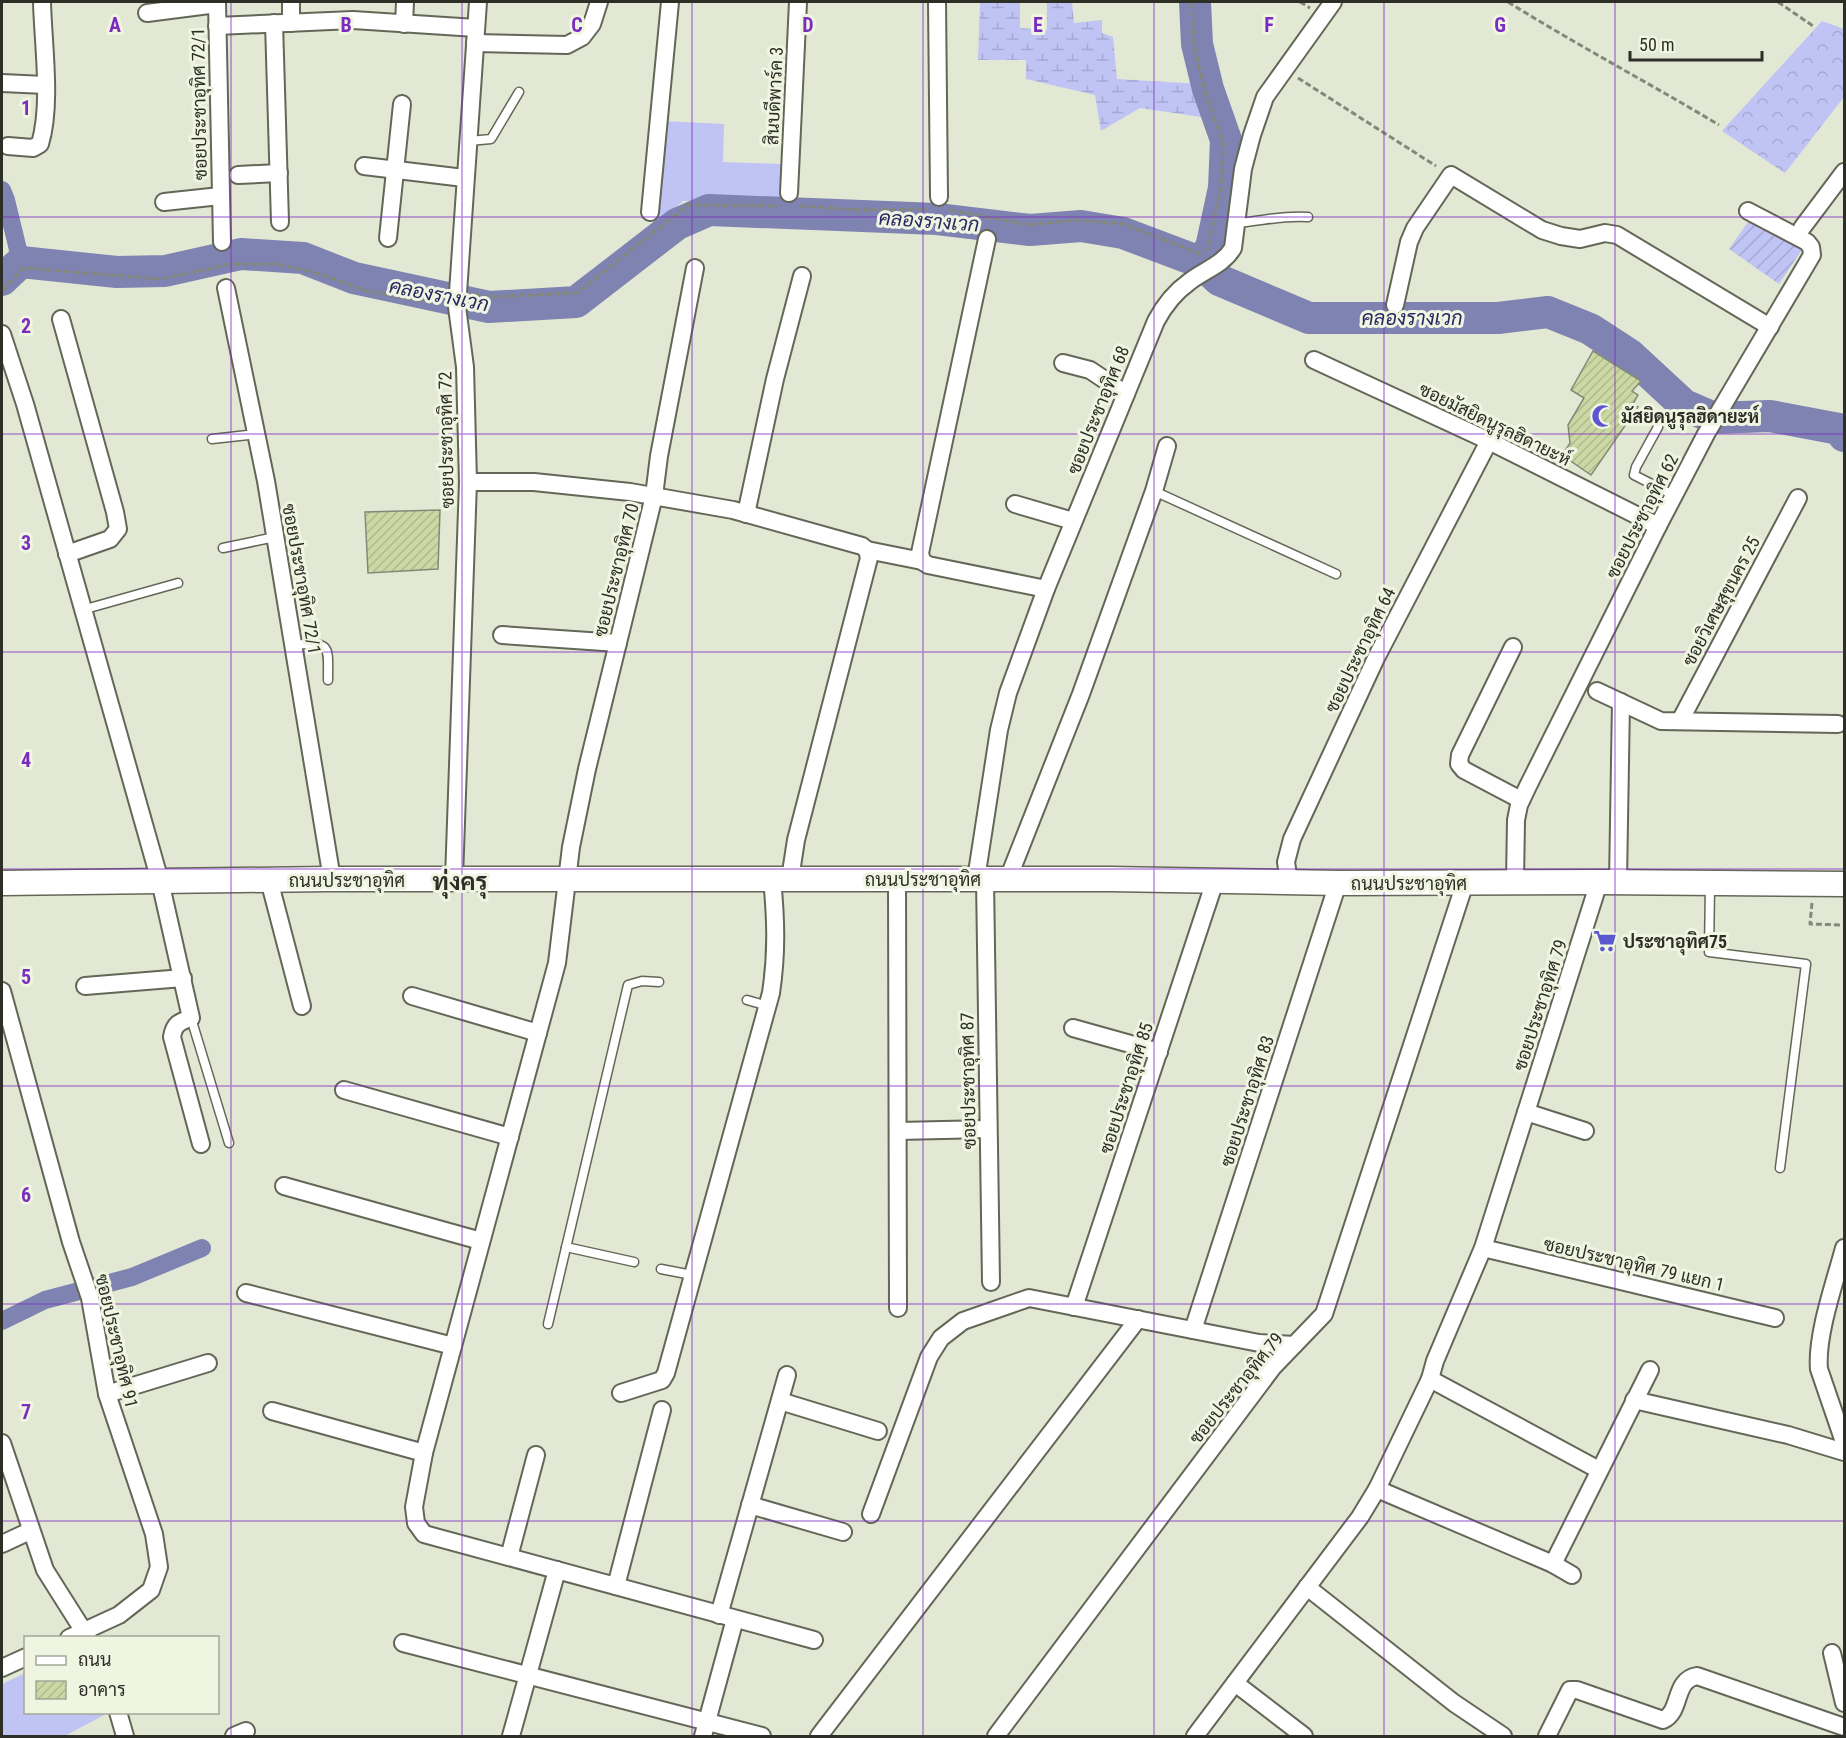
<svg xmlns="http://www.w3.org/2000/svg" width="1846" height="1738" font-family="'Roboto Condensed',Sarabun,sans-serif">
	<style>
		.grass { fill: #bfc4f4 }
		.forest { fill: url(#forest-crowns) }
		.wetland { fill: url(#wetland-marsh) }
		.garden { fill: url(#garden-furrows) }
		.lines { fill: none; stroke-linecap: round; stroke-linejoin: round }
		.canal { stroke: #7e83b1; stroke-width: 18 }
		.river { stroke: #7e83b1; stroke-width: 32 }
		.building { fill: url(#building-hatch); stroke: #848977; stroke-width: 1.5 }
		.lane-casing { stroke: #636757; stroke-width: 11 }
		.street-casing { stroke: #636757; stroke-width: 20 }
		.secondary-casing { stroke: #636757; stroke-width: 27 }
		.path { stroke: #84887a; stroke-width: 3; stroke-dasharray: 6 3; stroke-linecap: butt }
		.lane { stroke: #fff; stroke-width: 8 }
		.street { stroke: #fff; stroke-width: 16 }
		.secondary { stroke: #fff; stroke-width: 24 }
		.grid { fill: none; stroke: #7b2cbf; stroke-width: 1.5; stroke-opacity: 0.55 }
		.labels { text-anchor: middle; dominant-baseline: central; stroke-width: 6; stroke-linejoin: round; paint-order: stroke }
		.street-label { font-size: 18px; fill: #2d2f27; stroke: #f0f5e2 }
		.poi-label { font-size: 18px; font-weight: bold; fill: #2d2f27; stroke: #f0f5e2; text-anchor: start }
		.water-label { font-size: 20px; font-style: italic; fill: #282761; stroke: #f0f5e2 }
		.district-label { font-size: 24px; font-weight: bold; fill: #2d2f27; stroke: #f0f5e2 }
		.grid-label { font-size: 20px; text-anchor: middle; font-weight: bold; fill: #7b2cbf; stroke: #f0f5e2; stroke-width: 6; stroke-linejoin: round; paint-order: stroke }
	</style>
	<defs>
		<pattern id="forest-crowns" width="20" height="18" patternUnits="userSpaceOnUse" patternTransform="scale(1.5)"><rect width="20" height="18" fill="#bfc4f4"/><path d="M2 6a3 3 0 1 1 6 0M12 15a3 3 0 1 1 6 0" fill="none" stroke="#a4a9d1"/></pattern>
		<pattern id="wetland-marsh" width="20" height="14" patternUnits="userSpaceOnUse" patternTransform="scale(1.5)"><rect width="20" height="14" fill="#bfc4f4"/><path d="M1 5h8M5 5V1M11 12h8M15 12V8" fill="none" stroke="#a4a9d1"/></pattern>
		<pattern id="garden-furrows" width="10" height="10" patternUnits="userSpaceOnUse" patternTransform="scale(1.5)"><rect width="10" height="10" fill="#bfc4f4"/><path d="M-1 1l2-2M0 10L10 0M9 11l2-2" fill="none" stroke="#a4a9d1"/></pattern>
		<pattern id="building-hatch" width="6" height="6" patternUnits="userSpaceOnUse" patternTransform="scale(1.5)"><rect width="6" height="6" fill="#cbd8a4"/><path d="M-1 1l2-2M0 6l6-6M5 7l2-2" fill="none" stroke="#afba8d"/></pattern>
	</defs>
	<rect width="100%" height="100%" fill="#e3e8d4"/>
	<!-- grass -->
	<g class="grass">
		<path d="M663,121L724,124L723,162L782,164L783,201H683L653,226Z"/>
		<path d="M25,1673L26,1712H103L104,1715L65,1736H2V1684Z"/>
	</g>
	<!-- forest -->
	<path class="forest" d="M1822,21L1844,29V97L1785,173L1722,131Z"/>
	<!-- wetland -->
	<path class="wetland" d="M980,2H1020V28L1047,30V2H1072L1074,23L1102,20V33L1113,37L1117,79L1200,84L1208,118L1140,108L1101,131L1095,95L1026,79V60H978Z"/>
	<!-- garden -->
	<path class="garden" d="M1757,209L1809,239L1779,284L1729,249Z"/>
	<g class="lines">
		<!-- canal -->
		<g class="canal">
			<path d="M2,190L6,200L21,262"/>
			<path d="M2,1321L45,1300L132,1277L202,1248"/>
		</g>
		<!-- river -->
		<g class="river">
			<path d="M1195,2L1197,44L1208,89L1226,140L1224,188L1211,248L1200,262"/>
			<path d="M2,280L21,262L117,272L165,271L241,254L303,258L354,278L489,307L576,302L677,224L709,210L937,219L1030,230L1081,226L1123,233L1200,262L1219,280L1309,318H1498L1548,312L1590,329L1630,355L1684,405L1714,418L1770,416L1839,429L1844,436"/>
		</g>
	</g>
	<!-- building -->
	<g class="building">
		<path d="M1593,351L1641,381L1632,391L1638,395L1633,404L1638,407L1591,475L1562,455L1570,443L1568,425L1584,398L1571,390Z"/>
		<path d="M440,510L438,569L368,573L365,512Z"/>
	</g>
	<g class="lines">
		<!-- lane casing -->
		<g class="lane-casing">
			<g id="lane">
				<path d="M469,141L491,139L519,92"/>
				<path d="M1237,223C1263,221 1281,215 1308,217"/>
				<path d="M1658,427L1636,467L1634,475L1675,496"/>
				<path d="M212,439L257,434"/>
				<path d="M1154,491L1336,574"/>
				<path d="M223,548L275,537"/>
				<path d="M82,610L178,583"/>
				<path d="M294,645C332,641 328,646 328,680"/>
				<path d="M1710,886L1709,952L1806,964L1780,1168"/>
				<path d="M747,1000L768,1006"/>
				<path d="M191,1018L229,1143"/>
				<path d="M566,1247L634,1262"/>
				<path d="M661,1269L692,1275"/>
				<path d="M548,1324L628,985L642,981L659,982"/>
			</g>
		</g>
		<!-- street casing -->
		<g class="street-casing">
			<g id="street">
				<path d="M217,2L222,242"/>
				<path d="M291,2V23"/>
				<path d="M937,2L939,197"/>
				<path d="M147,13L217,4"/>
				<path d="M274,23L280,222"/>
				<path d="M404,24L405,2"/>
				<path d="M217,26L353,20L476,28"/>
				<path d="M475,43L567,45L582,37L592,24L599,2"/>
				<path d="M2,83L45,85"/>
				<path d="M8,146L33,148L40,144C52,104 43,44 42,2"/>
				<path d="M364,166L464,178"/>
				<path d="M238,175L279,173"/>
				<path d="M789,193L798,2"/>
				<path d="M164,202L220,196"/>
				<path d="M650,212L670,2"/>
				<path d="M1802,228L1844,172"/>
				<path d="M388,238L402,104"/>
				<path d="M987,239L920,553L922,561L928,565L1046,589"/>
				<path d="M695,268L659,456L654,496L587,769L571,847L557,963L424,1453L414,1507L416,1523L424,1534L814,1640"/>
				<path d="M226,288L266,481L332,879"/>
				<path d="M1395,305L1409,242L1415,228L1451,175L1542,230L1561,236L1580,239L1605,233L1617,235L1770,327"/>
				<path d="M61,319L115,512L118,529L110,539L67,554"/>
				<path d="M2,334L25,404L160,881L191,1018C179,1022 174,1024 172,1037L201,1144"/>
				<path d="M1314,360L1489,441L1658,526"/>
				<path d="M1063,363L1090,370L1126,394"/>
				<path d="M468,482H534L630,492L733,510L862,546L867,550L869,558L796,840L790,879"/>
				<path d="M1015,504L1073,521"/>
				<path d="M746,514L775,379L802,276"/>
				<path d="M867,550L922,561"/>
				<path d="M502,635L618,643"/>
				<path d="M1513,647L1460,755L1459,764L1464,770L1521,800"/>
				<path d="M1597,691L1661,721L1838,724"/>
				<path d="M1680,721L1798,498"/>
				<path d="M454,879L468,482L465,367L457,307L478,2"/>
				<path d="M897,879L898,1308"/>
				<path d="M976,879L999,730L1008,693L1046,589L1156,321C1164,306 1175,292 1189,282C1204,270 1223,265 1233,248L1243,169L1252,135L1265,97L1333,2"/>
				<path d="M985,879L991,1282"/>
				<path d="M1008,879L1081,694L1154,491L1167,446"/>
				<path d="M269,880L302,1006"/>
				<path d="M1289,882L1286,862L1292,839L1376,658L1489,441"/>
				<path d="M1515,882L1516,820L1519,805L1528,786L1658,526L1706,434L1812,255L1811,247L1807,242L1748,211"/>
				<path d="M1618,882L1621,702"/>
				<path d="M85,986L183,978"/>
				<path d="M2,991L71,1242L90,1298L107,1394L154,1534L159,1567L151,1590L119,1615L69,1638"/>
				<path d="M412,996L538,1033"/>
				<path d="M1073,1028L1159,1052"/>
				<path d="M344,1090L510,1137"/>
				<path d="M1526,1112L1585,1131"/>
				<path d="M898,1131L988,1129"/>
				<path d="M284,1186L481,1241"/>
				<path d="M1483,1248L1775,1318"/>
				<path d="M1844,1248C1835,1282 1816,1335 1819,1369L1844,1442"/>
				<path d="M246,1293L453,1346"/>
				<path d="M1074,1307L1215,881"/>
				<path d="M1193,1330L1338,883"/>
				<path d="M1430,1379L1599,1470"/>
				<path d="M621,1393L662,1380L666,1373L771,993C777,953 776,919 772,879"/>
				<path d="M107,1394L208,1363"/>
				<path d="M1634,1400L1788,1435L1844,1452"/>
				<path d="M780,1401L878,1431"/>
				<path d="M272,1411L424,1453"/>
				<path d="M2,1443L45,1570L88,1638"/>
				<path d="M1377,1489L1553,1564L1572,1575"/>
				<path d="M750,1505L843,1532"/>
				<path d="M871,1514L929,1357L941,1338L963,1321L1029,1298L1259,1343L1294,1345"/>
				<path d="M2,1544L30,1531"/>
				<path d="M509,1557L536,1455"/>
				<path d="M1553,1564L1650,1370"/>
				<path d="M616,1586L662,1410"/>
				<path d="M1307,1587L1454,1703L1503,1736"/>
				<path d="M719,1615L787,1375"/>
				<path d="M403,1643L762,1736"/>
				<path d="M1832,1653L1844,1703"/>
				<path d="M2,1668L26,1657"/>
				<path d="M1235,1683L1304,1736"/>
				<path d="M118,1712L125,1736"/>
				<path d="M234,1736L246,1731"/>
				<path d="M511,1736L557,1570"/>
				<path d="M703,1736L735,1619"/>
				<path d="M819,1736L1138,1319"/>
				<path d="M996,1736L1273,1367L1324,1314L1465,883"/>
				<path d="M1195,1736L1360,1517L1377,1489L1430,1379L1435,1361L1483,1248L1599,882"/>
				<path d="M1547,1736L1570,1690H1577L1663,1720C1682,1712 1673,1680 1697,1676L1844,1727"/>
			</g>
		</g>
		<!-- secondary casing -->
		<g class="secondary-casing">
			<path id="secondary" d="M2,883L327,879H1110L1338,883L1599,882L1844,884"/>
		</g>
		<!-- path -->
		<g class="path">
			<path d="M1192,2L1194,45L1205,92L1223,142L1221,188L1208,246L1205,250"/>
			<path d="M1300,2L1310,8"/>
			<path d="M1508,2C1577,45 1649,83 1719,125"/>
			<path d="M1778,2L1813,26"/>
			<path d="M1298,78L1436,166"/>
			<path d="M800,206L860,210L928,209"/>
			<path d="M950,210L1029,225L1076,220L1123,224L1203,255"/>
			<path d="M2,291L24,268L161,279L230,264H278L320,274L367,291L440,304"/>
			<path d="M474,294L488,297L577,293L688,205L778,206"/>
			<path d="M1812,903L1810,924L1844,925"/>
		</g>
		<!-- lane -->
		<use href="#lane" class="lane"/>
		<!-- street -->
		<use href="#street" class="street"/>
		<!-- secondary -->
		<use href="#secondary" class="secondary"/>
	</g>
	<!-- grid -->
	<path class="grid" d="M231,2V1736M462,2V1736M692,2V1736M923,2V1736M1154,2V1736M1384,2V1736M1615,2V1736M2,217H1844M2,434H1844M2,652H1844M2,869H1844M2,1086H1844M2,1304H1844M2,1521H1844"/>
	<!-- icons -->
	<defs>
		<g id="mosque-bare" transform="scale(1.8)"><path d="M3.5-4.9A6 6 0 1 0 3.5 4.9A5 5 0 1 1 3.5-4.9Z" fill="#5b57cf" stroke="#f0f5e2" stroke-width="2.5" paint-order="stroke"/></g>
		<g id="supermarket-bare" transform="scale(1.8)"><path d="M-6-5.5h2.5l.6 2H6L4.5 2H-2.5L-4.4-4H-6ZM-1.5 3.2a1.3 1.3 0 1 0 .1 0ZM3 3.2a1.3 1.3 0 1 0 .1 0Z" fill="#5b57cf" stroke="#f0f5e2" stroke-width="2.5" paint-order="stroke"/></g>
	</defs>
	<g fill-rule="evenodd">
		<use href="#mosque-bare" x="1603" y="416"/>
		<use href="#supermarket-bare" x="1605" y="941"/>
	</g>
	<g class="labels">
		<!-- street labels -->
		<g class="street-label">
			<text transform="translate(774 96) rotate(-87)">สินบดีพาร์ค 3</text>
			<text transform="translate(199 104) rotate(-91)">ซอยประชาอุทิศ 72/1</text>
			<text transform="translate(1098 410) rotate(-68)">ซอยประชาอุทิศ 68</text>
			<text transform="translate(1495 424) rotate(26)">ซอยมัสยิดนูรุลฮิดายะห์</text>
			<text transform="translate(446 440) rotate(-91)">ซอยประชาอุทิศ 72</text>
			<text transform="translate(1642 516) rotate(-63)">ซอยประชาอุทิศ 62</text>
			<text transform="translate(616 570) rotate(-76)">ซอยประชาอุทิศ 70</text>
			<text transform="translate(302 579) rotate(80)">ซอยประชาอุทิศ 72/1</text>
			<text transform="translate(1721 601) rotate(-62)">ซอยวิเศษสุขนคร 25</text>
			<text transform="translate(1360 650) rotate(-64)">ซอยประชาอุทิศ 64</text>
			<text x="923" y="879">ถนนประชาอุทิศ</text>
			<text x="347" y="880">ถนนประชาอุทิศ</text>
			<text x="1409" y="883">ถนนประชาอุทิศ</text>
			<text transform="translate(1540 1005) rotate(-72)">ซอยประชาอุทิศ 79</text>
			<text transform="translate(968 1081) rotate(-91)">ซอยประชาอุทิศ 87</text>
			<text transform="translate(1126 1088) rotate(-72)">ซอยประชาอุทิศ 85</text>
			<text transform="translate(1247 1101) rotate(-72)">ซอยประชาอุทิศ 83</text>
			<text transform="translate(1634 1264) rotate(13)">ซอยประชาอุทิศ 79 แยก 1</text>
			<text transform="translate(117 1341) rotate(77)">ซอยประชาอุทิศ 91</text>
			<text transform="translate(1236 1388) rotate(-51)">ซอยประชาอุทิศ 79</text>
		</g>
		<!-- poi labels -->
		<g class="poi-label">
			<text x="1621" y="416">มัสยิดนูรุลฮิดายะห์</text>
			<text x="1623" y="941">ประชาอุทิศ75</text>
		</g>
		<!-- water labels -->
		<g class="water-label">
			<text transform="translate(929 221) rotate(4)">คลองรางเวก</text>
			<text transform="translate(439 295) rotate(11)">คลองรางเวก</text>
			<text x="1412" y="318">คลองรางเวก</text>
		</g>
		<!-- district labels -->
		<g class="district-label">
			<text x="460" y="882">ทุ่งครุ</text>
		</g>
	</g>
	<g class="grid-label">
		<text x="115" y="32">A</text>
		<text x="346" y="32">B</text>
		<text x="577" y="32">C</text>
		<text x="808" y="32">D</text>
		<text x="1038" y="32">E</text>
		<text x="1269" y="32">F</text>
		<text x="1500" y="32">G</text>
		<text x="26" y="115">1</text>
		<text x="26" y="333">2</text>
		<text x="26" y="550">3</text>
		<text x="26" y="767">4</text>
		<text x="26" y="984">5</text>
		<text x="26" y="1202">6</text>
		<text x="26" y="1419">7</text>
	</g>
	<!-- border -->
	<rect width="1846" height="1738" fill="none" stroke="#2d2f27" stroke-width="6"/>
	<!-- legend -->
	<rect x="24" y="1636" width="195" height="78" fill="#f0f5e2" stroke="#a2a697" stroke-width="1.5"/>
	<rect x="36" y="1656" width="30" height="9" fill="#ffffff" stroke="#a2a697" stroke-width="1.5"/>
	<text x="78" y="1666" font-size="18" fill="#2d2f27">ถนน</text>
	<rect x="36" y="1681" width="30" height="18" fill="url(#building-hatch)" stroke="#a2a697" stroke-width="1.5"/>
	<text x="78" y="1696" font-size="18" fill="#2d2f27">อาคาร</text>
	<!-- scale -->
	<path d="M1630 51v9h132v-9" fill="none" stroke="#2d2f27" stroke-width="3"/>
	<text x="1639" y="51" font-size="18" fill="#2d2f27" stroke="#f0f5e2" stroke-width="4.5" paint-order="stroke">50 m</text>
</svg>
